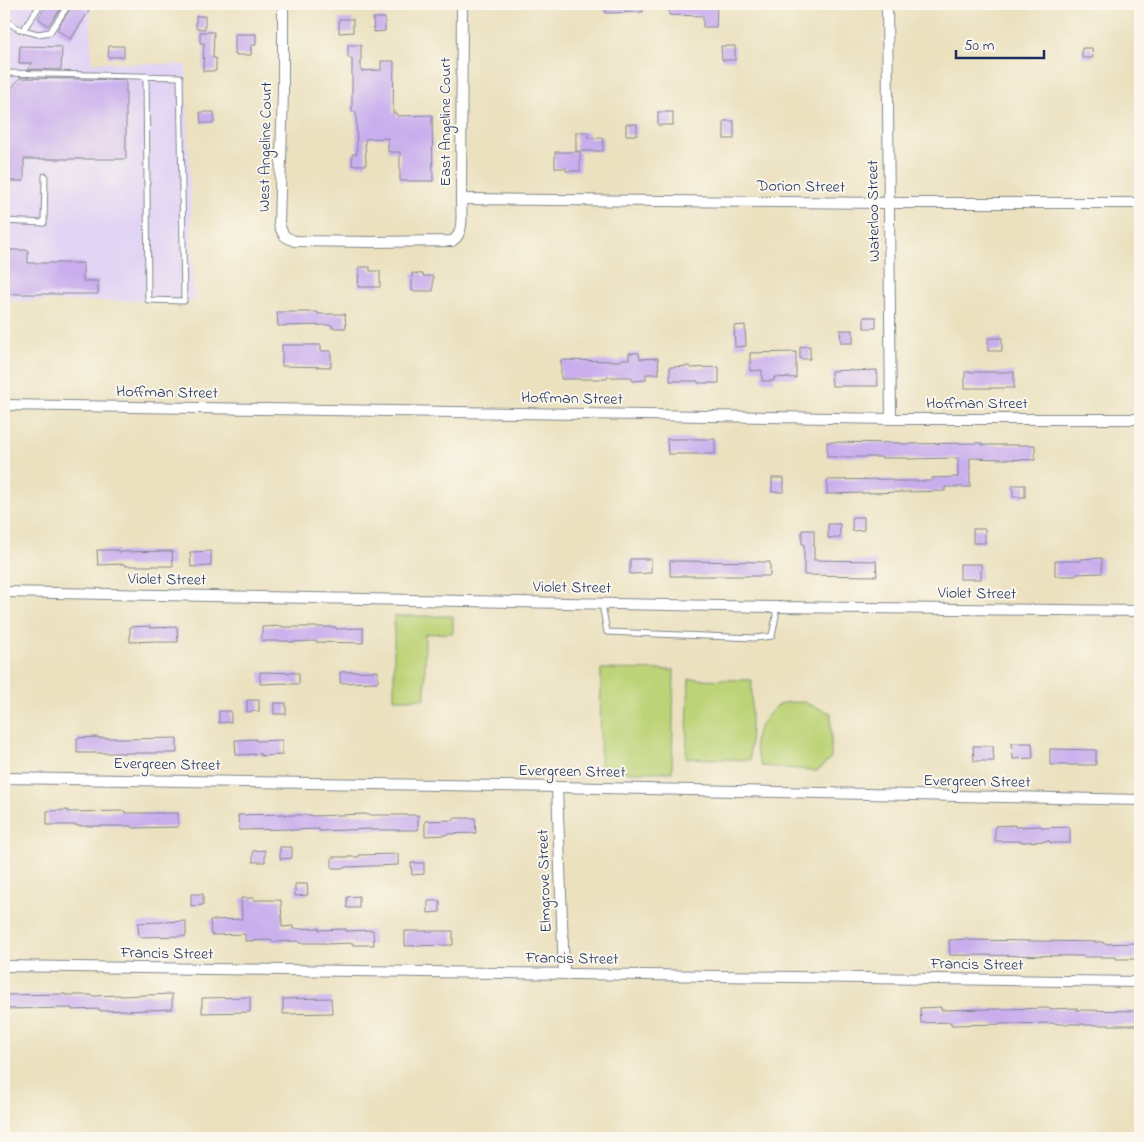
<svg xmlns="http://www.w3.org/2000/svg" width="1144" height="1142" font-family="'Indie Flower',sans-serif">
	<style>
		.built { fill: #e1d4f4 }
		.green { fill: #bdd377; stroke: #6c816a }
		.building { fill: #c9aded }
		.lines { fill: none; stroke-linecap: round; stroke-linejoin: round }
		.lane-casing { stroke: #83888e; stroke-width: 7 }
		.street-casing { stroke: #83888e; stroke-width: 12 }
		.lane { stroke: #fff; stroke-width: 5 }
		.street { stroke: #fff; stroke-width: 10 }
		.labels { text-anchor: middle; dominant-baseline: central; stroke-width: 4; stroke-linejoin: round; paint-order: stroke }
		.street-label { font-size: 16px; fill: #1b2f5e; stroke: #fbf7ec }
	</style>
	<rect width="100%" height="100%" fill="#fbf7ec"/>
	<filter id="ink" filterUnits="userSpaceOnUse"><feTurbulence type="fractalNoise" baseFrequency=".02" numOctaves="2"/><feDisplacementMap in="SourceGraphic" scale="10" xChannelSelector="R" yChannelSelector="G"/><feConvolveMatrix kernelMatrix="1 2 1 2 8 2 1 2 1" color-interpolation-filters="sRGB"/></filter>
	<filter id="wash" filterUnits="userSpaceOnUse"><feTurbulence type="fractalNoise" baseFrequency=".0096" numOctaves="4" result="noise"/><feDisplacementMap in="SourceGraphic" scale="20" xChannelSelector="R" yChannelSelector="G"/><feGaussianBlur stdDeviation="1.12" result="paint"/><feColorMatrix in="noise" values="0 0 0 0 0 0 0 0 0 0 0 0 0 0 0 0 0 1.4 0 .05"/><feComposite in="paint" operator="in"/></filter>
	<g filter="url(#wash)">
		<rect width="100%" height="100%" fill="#ebe1bf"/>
		<!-- built -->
		<path class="built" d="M16,4H91L92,62L186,65L194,301H4V23Z"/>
		<!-- green -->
		<g class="green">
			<path d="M394,616H453V633L425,634V699H394Z"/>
			<path d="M601,669L674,670L672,772H600Z"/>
			<path d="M689,679L752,680L750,760L686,758Z"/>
			<path d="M803,702L831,713V758L817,771L761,766C759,759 755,750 755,743C754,730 772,707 783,703C789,701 797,703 803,702Z"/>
		</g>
		<g id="blocks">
			<!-- building -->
			<g class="building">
				<path d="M48,4H64L48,26L38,18Z"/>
				<path d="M73,4H78L89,11L71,39L57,30Z"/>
				<path d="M605,4H643V12L605,13Z"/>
				<path d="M669,4H717L716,27H703V16L669,15Z"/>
				<path d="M196,16H205V29L196,28Z"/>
				<path d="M373,18H385V31L374,32Z"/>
				<path d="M339,19H353V32L339,33Z"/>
				<path d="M200,32H214L213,58H216V71H203L204,43H200Z"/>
				<path d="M235,34H256V45H251V55H235Z"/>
				<path d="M348,45H361V71L381,70V61H394L393,113H397V116L432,115L433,181H400V152H388V138L365,139L366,165H352V154H357L356,112H352V58H348Z"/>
				<path d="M20,46L62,47L61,70L27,69L33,63H19Z"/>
				<path d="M109,46H124V57H108Z"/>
				<path d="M721,46H735V60H722Z"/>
				<path d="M1082,48H1092L1093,58H1082Z"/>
				<path d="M20,78L126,80V159H24V181H4V97Z"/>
				<path d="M200,112H214V123H201Z"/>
				<rect x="658" y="112" width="15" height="13"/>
				<rect x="724" y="121" width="10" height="18"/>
				<rect x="626" y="124" width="11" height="11"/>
				<path d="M576,132H588V138H603V151H576Z"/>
				<path d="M555,152H580V171H566V168H555Z"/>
				<path d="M4,250H28V263H83V281H98V294H4Z"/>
				<path d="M359,267H370V271H380V287H358Z"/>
				<path d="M412,273L423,274V276H433V291H412Z"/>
				<path d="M277,312H318V314H345L346,328H332V325L278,326Z"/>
				<rect x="864" y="317" width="12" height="11"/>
				<path d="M745,325L746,346L735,347L734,326Z"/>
				<path d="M840,330H853V343H841Z"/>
				<rect x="988" y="338" width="14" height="13"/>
				<path d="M282,345H321V351H331V367L282,366Z"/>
				<path d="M810,346V359H800V347Z"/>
				<path d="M796,352V378L774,377V381H762V370L750,371V353Z"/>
				<path d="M629,353H639L640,359L658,358L659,374H646V380L632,381V377H607V379H561V360L621,361V359H629Z"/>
				<path d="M690,366V368L719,367V383H698V381H670V367Z"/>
				<path d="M851,370V371L877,370L878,386H832L831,371Z"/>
				<rect x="965" y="372" width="49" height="16"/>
				<path d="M667,439H715V454H668Z"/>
				<path d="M827,442L902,443V444L982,443V445H1035V460L970,458V487H945V491L827,494V480L892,479V481H932V478L958,477V458L908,459V458H881V457H827Z"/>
				<rect x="772" y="478" width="12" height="14"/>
				<rect x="1013" y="485" width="12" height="12"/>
				<path d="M852,517H864V530L852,531Z"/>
				<rect x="828" y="524" width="12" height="14"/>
				<rect x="973" y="529" width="12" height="14"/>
				<path d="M802,530H814V560L876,561L877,576L804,575V544H802Z"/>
				<path d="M97,550H118V552L172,551L173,566H125V564L98,565Z"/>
				<path d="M211,551V566L191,567L190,552Z"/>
				<path d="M1102,558V573L1076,574V576H1055V561H1081V559Z"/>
				<path d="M630,559H651V573L630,574Z"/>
				<path d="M670,561L770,562V576H670Z"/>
				<rect x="960" y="564" width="21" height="15"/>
				<path d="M150,626V628L177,627L178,642H157V641L130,642V627Z"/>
				<path d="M282,626L283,627H336V629L363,628V643L316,642V641L289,642V641H262V627Z"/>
				<path d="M378,671V682L340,683V672Z"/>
				<path d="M260,672L299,673V684H287V683L260,684Z"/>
				<path d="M247,700H259V711L247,712Z"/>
				<rect x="274" y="703" width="12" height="11"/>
				<path d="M219,711H231V722L219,723Z"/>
				<path d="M98,737V738H122V739L177,738V753H77V738Z"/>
				<path d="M256,739V741L282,740V755L261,756V754L236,755L235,740Z"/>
				<path d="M1012,743H1032L1033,758L1013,759Z"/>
				<path d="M973,746H993L994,761H974Z"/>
				<path d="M1050,749L1096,750V765H1050Z"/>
				<path d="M68,810V812L125,811V813H178V827L132,828L131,826H77V825H47V811Z"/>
				<path d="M285,814V815H311L312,816L366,814V815H418V830H371V829L319,831V829L291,830V829L239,830L238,815Z"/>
				<path d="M454,818H475L476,833L446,834V835L425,836V821L454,820Z"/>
				<path d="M1015,825V827L1042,826V828L1070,827V843H1050V841L1022,842V841H995V826Z"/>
				<path d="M280,847H292V858L280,859Z"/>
				<path d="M265,850V862H253V851Z"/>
				<path d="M398,854V865L345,867V868H332V857H359V855Z"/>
				<path d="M411,863H424V874L412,875Z"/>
				<path d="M295,884H307L308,895L295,896Z"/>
				<path d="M191,894H203V905L191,906Z"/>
				<path d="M359,896V908H347V897Z"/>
				<path d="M241,898H254V900H281L282,927L293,926V929L319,928V930L346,929V931L373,930L374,945H353V943L326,944V943H299V941L272,942V940L245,941V934L211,935L210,920L242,919Z"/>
				<path d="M428,901H440V912L428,913Z"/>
				<path d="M186,921V936L139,937L138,923Z"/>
				<path d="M405,931H453V945L405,946Z"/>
				<path d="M969,939V940L1103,942V944L1136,943V959H1116V957H1084V956L950,955L949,940Z"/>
				<path d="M65,994V995H92V996L120,995V996L172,994V1009L126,1011V1010L100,1011V1009L72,1010V1008L4,1009V995Z"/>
				<path d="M250,997V1012L202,1013V998Z"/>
				<path d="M331,998L332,1013L283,1014V999Z"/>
				<path d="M941,1007V1010L1051,1008V1009L1077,1008V1010L1140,1011V1025H1084V1024H1057V1023L951,1025V1022L921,1023L920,1008Z"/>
			</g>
		</g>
	</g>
	<g filter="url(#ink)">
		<use href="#blocks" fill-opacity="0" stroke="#83888e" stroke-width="1"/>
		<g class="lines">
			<!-- lane casing -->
			<g class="lane-casing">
				<g id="lane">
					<path d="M4,20L19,29L38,34L50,32L69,4"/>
					<path d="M23,30L41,4"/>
					<path d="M4,73L180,77L184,301L148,300L146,76"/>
					<path d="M4,221L44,223L45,176"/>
					<path d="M602,604L607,632L755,638L772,636L776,616L775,607"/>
				</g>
			</g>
			<!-- street casing -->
			<g class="street-casing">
				<g id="street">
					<path d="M283,4V93L279,224C283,236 284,237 295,241L370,242L452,241C465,234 461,212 461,199L462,4"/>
					<path d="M887,4L891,419"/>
					<path d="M461,199L888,203H1140"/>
					<path d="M4,405L891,419H1140"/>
					<path d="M4,592L775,607L1140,611"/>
					<path d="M4,778L557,787L1140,800"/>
					<path d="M557,787L564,974"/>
					<path d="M4,966L1140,982"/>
				</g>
			</g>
			<!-- lane -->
			<use href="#lane" class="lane"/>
			<!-- street -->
			<use href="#street" class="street"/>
		</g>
	</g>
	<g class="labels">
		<!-- street labels -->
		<g class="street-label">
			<text transform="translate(446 122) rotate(-90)">East Angeline Court</text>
			<text transform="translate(266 147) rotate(-89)">West Angeline Court</text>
			<text transform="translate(801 187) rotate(1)">Dorion Street</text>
			<text transform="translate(874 211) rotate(-91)">Waterloo Street</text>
			<text transform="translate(167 393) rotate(1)">Hoffman Street</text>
			<text transform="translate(572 399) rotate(1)">Hoffman Street</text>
			<text x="977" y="404">Hoffman Street</text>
			<text transform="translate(167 580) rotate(1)">Violet Street</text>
			<text transform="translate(572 588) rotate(1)">Violet Street</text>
			<text transform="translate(977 594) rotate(1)">Violet Street</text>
			<text transform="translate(167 765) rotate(1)">Evergreen Street</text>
			<text transform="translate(572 772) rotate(1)">Evergreen Street</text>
			<text transform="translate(977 782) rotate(1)">Evergreen Street</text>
			<text transform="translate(545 881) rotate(-92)">Elmgrove Street</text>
			<text transform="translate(167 954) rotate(1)">Francis Street</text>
			<text transform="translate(572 959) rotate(1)">Francis Street</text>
			<text transform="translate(977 965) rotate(1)">Francis Street</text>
		</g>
	</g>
	<!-- margin -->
	<rect width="1144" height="1142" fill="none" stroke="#fbf7ec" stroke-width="20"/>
	<!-- scale -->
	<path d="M956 50v8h88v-8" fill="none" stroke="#1b2f5e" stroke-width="2.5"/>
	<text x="964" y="50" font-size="15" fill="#1b2f5e" stroke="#fbf7ec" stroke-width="4" paint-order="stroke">50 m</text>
</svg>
